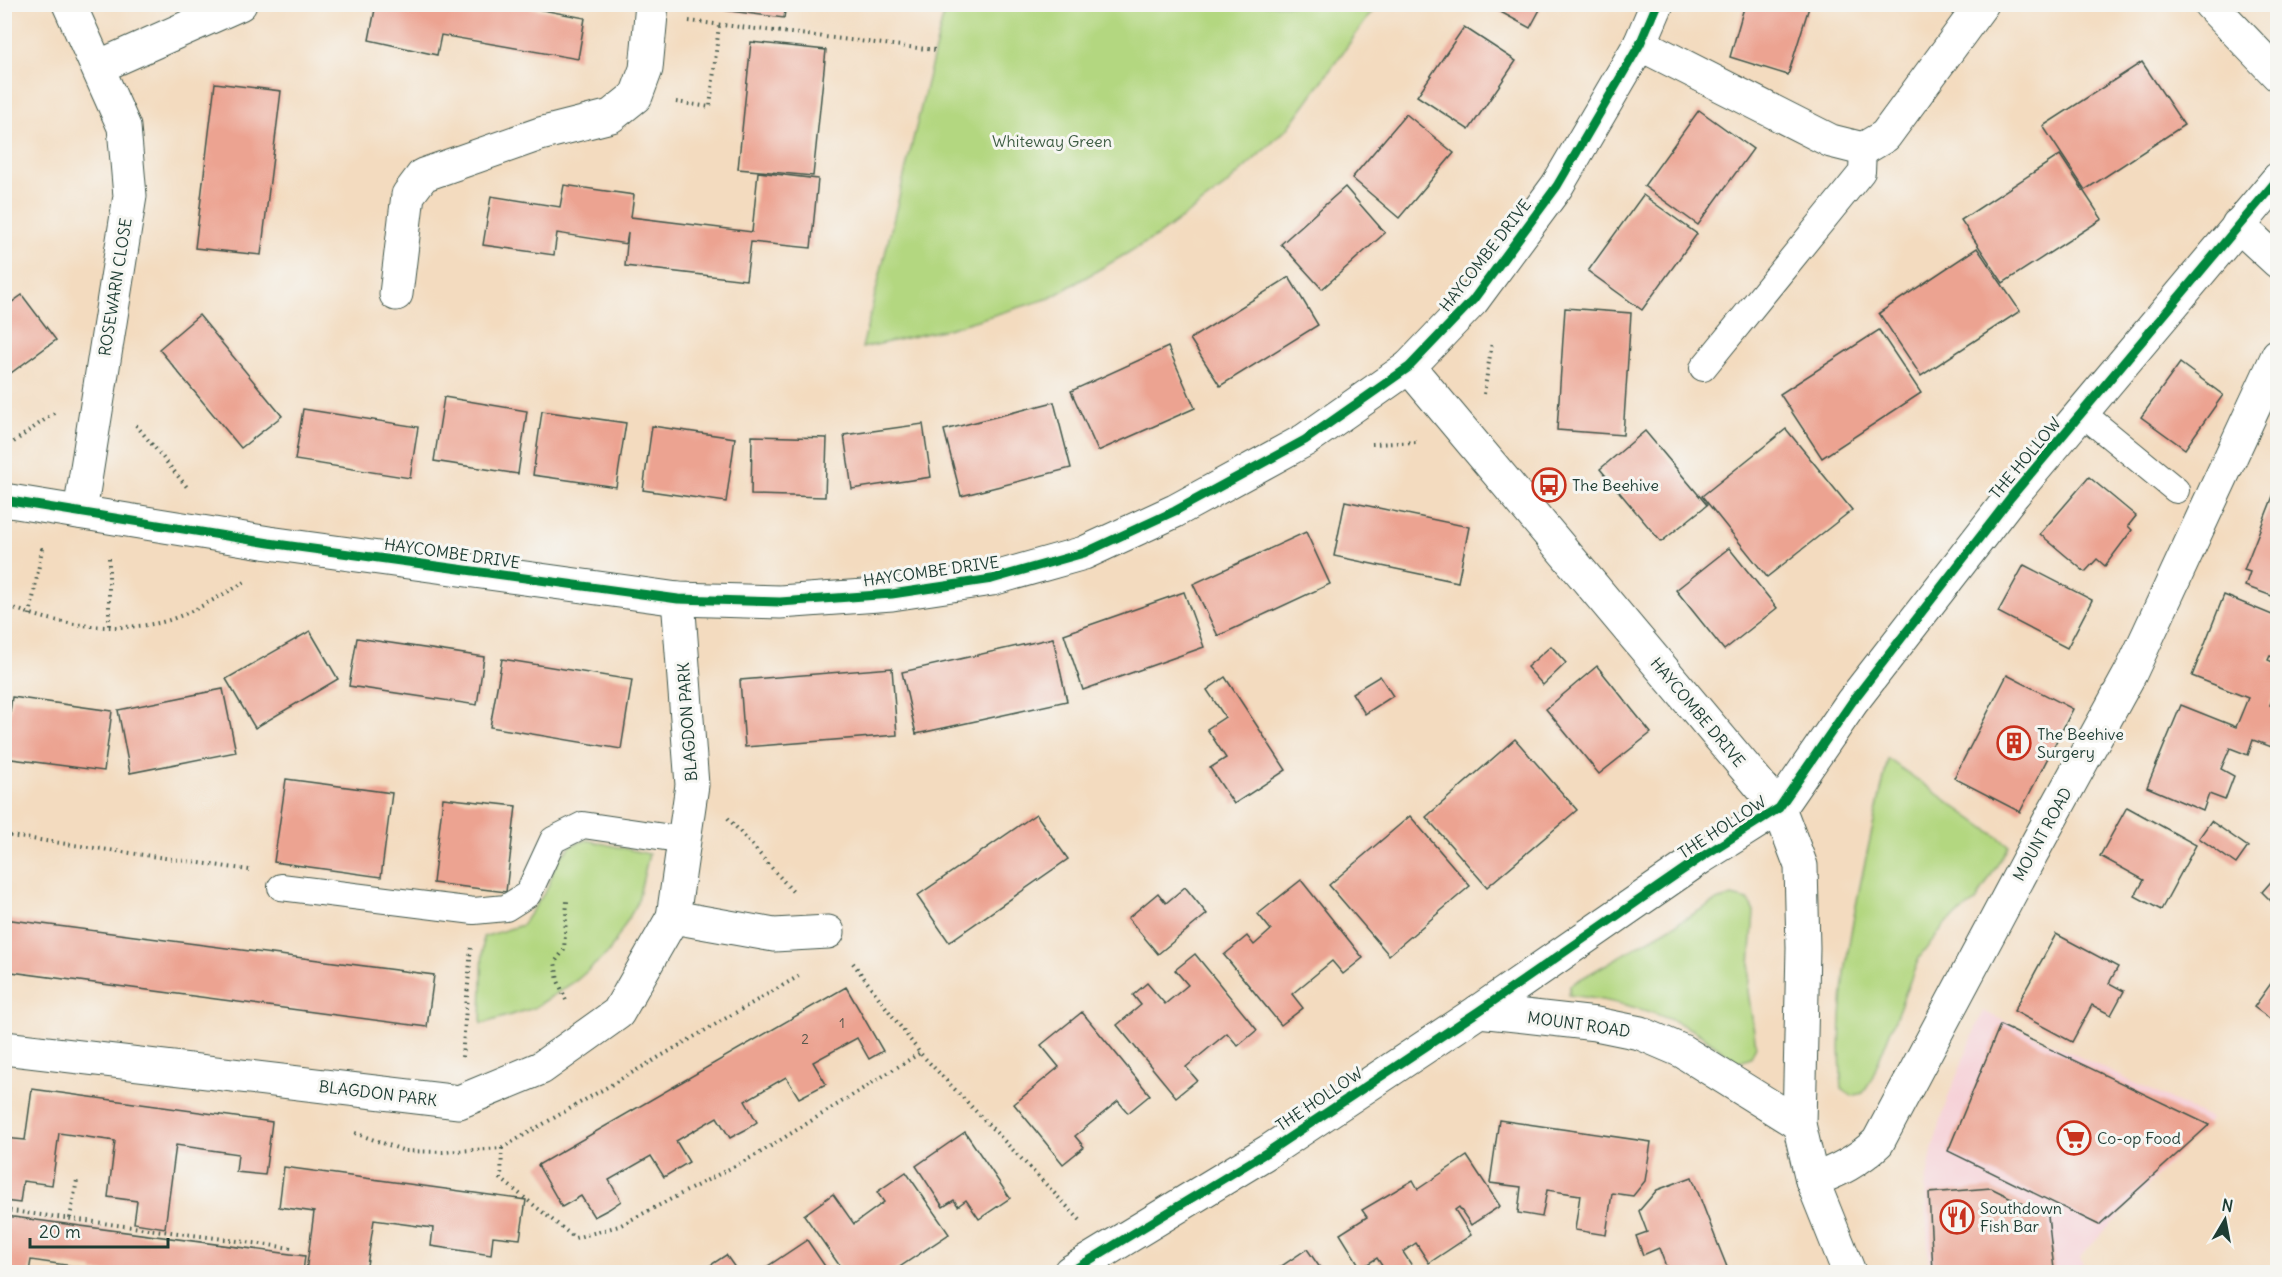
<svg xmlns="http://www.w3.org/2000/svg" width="2282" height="1277" font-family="Delius,sans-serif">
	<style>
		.built { fill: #f6cfd6 }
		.green { fill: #b3d780; stroke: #698a5a; stroke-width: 1.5 }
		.building { fill: #eca391 }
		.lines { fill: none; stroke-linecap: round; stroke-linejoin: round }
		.lane-casing { stroke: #3f5549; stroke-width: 28 }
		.street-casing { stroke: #3f5549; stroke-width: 35 }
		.secondary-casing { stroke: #3f5549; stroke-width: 35 }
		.path { stroke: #3f5549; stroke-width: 4; stroke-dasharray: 1.5 4.5; stroke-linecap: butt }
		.lane { stroke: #fff; stroke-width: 26 }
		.street { stroke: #fff; stroke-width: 33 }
		.secondary { stroke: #fff; stroke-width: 33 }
		.cycleway-casing { stroke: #f6f6f2; stroke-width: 13 }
		.cycleway { stroke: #00873e; stroke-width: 9 }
		.labels { text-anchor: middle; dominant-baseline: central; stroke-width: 6; stroke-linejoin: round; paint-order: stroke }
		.number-label { font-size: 14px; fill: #52564b }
		.park-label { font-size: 16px; fill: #3d5c43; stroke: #f6f6f2 }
		.street-label { font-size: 16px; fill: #1f3d34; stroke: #f6f6f2 }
		.poi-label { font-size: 16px; fill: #1f3d34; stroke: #f6f6f2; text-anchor: start }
	</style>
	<rect width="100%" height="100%" fill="#f6f6f2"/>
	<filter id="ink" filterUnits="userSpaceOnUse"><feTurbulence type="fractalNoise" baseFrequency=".0167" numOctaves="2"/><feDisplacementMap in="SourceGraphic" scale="12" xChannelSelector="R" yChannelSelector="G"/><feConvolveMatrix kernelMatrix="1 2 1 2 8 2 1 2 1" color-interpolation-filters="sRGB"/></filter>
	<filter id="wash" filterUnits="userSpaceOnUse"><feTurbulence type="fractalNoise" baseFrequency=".008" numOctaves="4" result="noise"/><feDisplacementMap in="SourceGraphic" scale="24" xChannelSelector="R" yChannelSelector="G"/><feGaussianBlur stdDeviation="1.35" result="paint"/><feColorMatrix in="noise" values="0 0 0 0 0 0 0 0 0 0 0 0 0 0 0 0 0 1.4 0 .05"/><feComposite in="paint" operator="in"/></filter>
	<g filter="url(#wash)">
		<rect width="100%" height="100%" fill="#f3dbbf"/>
		<!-- built -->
		<path class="built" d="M1983,1011L2211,1119L2080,1257L2086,1272H1929L1925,1188L1933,1146L1948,1097Z"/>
		<!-- green -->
		<g class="green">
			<path d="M946,5V4L1377,5L1289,127L1224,187L1157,236L1050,298L951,328L862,348Z"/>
			<path d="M1888,759L2009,845L1976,901L1945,924L1919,958L1872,1078L1863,1093L1852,1096L1842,1089C1832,978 1865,867 1888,759Z"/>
			<path d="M587,840L649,854L637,904L609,952L577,980L534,1008L481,1024L483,937L522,925L547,889L557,861L572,845Z"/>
			<path d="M1732,896L1748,900L1754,912L1748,991L1756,1046L1751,1057L1738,1062C1724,1052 1710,1041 1696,1032C1659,1011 1611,1000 1569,995L1570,985L1716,901Z"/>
		</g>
		<g id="blocks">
			<!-- building -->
			<g class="building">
				<path d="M376,4H418L445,10L446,4H511L585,18L578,59L441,35L437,55L369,40Z"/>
				<path d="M715,4H786L784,18L715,9Z"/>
				<path d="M1486,4H1543L1530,28Z"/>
				<path d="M1745,4H1810L1788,75L1730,57Z"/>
				<path d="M1464,27L1516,61L1469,130L1417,96Z"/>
				<path d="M751,42L826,50L813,176L738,169Z"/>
				<path d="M2142,62L2184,125L2085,190L2043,126Z"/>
				<path d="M215,83L281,91L261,255L195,248Z"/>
				<path d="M1699,110L1753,149L1698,225L1644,186Z"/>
				<path d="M1406,114L1454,153L1399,218L1352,178Z"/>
				<path d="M2060,155L2102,219L2003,283L1961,220Z"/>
				<path d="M758,172L818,179L811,248L751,242L746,280L625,266L628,233L626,244L557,233L554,255L483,245L491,196L560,207L564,185L634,195L631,217L752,232Z"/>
				<path d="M1345,187L1385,233L1322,289L1281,244Z"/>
				<path d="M1643,195L1697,234L1642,310L1588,271Z"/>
				<path d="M1977,248L2020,311L1921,376L1879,313Z"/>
				<path d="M1289,277L1318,325L1220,386L1190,339Z"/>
				<path d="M22,295L56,340L4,378V308Z"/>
				<path d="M1565,308L1631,313L1623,435L1557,430Z"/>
				<path d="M199,315L282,416L241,448L159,349Z"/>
				<path d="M1879,330L1921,393L1822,458L1780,394Z"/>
				<path d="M1168,347L1195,408L1098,451L1071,391Z"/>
				<path d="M2180,363L2223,395L2185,449L2141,417Z"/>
				<path d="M444,397L527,411L518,474L434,461Z"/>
				<path d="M1054,402L1071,468L961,496L944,430Z"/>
				<path d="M303,409L418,427L410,478L295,460Z"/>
				<path d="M542,411L626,423L616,487L533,475Z"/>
				<path d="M923,424L931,477L852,489L844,435Z"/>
				<path d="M652,426L735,438L726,502L643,490Z"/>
				<path d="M1786,429L1852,510L1767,577L1702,496Z"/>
				<path d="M1645,431L1707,505L1661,542L1600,469Z"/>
				<path d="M752,436L827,438L825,497L751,495Z"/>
				<path d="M2089,477L2136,516L2128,526L2132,530L2105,566L2097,559L2085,572L2040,534Z"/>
				<path d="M2277,486V598L2245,586L2250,572L2244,570Z"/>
				<path d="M1345,501L1469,527L1458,582L1334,556Z"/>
				<path d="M1306,532L1330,584L1218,636L1193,584Z"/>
				<path d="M1729,548L1777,608L1724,650L1676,590Z"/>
				<path d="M2024,565L2092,600L2067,648L1998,612Z"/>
				<path d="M1184,592L1204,647L1083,690L1064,634Z"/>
				<path d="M2224,595L2277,617V654L2276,658L2270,656L2268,660L2277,664V686L2270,705L2277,708V749L2253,740L2248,755L2230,748L2221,769L2234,776L2225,800L2209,794L2203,811L2147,787L2181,705L2236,727L2248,698L2192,676Z"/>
				<path d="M310,631L338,679L255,728L226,679Z"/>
				<path d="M357,638L484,657L477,705L349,686Z"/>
				<path d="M1053,638L1067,701L916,734L902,672Z"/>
				<path d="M1551,646L1566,663L1543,685L1527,667Z"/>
				<path d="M502,659L632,680L621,749L490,727Z"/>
				<path d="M1597,666L1651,733L1599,774L1546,709Z"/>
				<path d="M892,668L897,735L745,747L740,680Z"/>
				<path d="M2007,675L2073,709L2020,812L1954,778Z"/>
				<path d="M1380,676L1393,696L1365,714L1352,693Z"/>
				<path d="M1225,677L1286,770L1234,804L1210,768L1226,758L1207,729L1225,717L1207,690Z"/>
				<path d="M223,689L236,752L130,773L118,710Z"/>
				<path d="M12,697L112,711L104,771L4,758Z"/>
				<path d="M1515,739L1577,810L1487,887L1426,817Z"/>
				<path d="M286,779L392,793L381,877L274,862Z"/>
				<path d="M443,798L516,806L506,892L433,883Z"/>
				<path d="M2127,807L2196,845L2161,910L2135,896L2144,880L2100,856Z"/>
				<path d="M1036,814L1068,859L949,942L917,896Z"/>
				<path d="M1410,816L1470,886L1389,955L1329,885Z"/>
				<path d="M2211,821L2248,847L2236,864L2199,838Z"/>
				<path d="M2277,875V907L2262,892Z"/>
				<path d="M1301,880L1363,958L1343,974L1332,961L1292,994L1303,1008L1281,1025L1224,955L1247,936L1254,945L1271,930L1258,914Z"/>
				<path d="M1185,887L1207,914L1158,954L1128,918L1158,893L1166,903Z"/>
				<path d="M4,919L434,975L427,1027L4,971Z"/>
				<path d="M2056,934L2118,967L2109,983L2124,991L2111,1015L2092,1005L2072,1042L2014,1011Z"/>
				<path d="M1195,954L1257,1030L1238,1046L1227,1033L1186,1067L1197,1080L1176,1097L1117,1025L1141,1005L1133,995L1147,983L1165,1004L1188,985L1175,970Z"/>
				<path d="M2277,975V1024L2254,1007Z"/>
				<path d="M846,987L883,1051L869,1059L857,1038L813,1062L826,1084L799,1098L786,1077L745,1101L757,1122L745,1130L730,1138L717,1117L676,1141L689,1162L664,1177L651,1156L609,1180L621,1201L609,1209L594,1217L581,1196L562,1207L538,1165Z"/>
				<path d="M1082,1012L1150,1095L1128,1113L1118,1101L1075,1136L1084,1147L1063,1164L1014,1104L1059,1067L1041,1045Z"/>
				<path d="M2000,1025L2209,1125L2099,1225L1948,1151Z"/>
				<path d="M32,1089L272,1122L265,1175L236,1172L238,1154L176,1145L165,1228L134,1223L137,1201L108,1197L115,1141L59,1133L52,1185L23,1181L20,1203L4,1201V1138L25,1140Z"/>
				<path d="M1499,1120L1651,1142L1645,1181L1633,1196L1612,1193L1606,1235L1575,1230L1580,1195L1547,1190L1542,1217L1518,1213L1521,1187L1490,1183Z"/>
				<path d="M965,1132L1010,1198L979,1219L966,1200L958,1206L954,1200L943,1207L916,1166Z"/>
				<path d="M1467,1156L1500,1206L1471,1225L1459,1207L1455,1210L1471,1235L1429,1263L1416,1243L1403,1252L1416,1272H1386L1377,1258L1361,1268L1340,1234L1367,1217L1362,1210L1413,1180L1418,1189Z"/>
				<path d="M284,1167L526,1200L520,1239L493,1236L491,1255L431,1246L433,1228L374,1220L366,1272H306L314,1212L279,1207Z"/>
				<path d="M906,1172L949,1234L892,1272H844L804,1215L833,1194L854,1224L884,1202L877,1192Z"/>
				<path d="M1692,1177L1719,1247L1729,1272H1659L1667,1269L1659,1248L1643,1255L1636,1236L1647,1232L1639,1211L1657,1190Z"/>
				<path d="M1991,1188L2048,1216L2054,1269L2033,1272H1933L1929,1193Z"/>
				<path d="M6,1216L305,1256L303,1272H93V1269L31,1260L29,1272H4Z"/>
				<path d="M807,1240L829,1272H759Z"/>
				<path d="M1307,1249L1323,1272H1271L1277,1269Z"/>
				<path d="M726,1255L738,1272H700Z"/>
			</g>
		</g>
	</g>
	<g filter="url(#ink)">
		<use href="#blocks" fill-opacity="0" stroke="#3f5549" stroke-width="1.5"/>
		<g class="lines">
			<!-- lane casing -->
			<g class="lane-casing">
				<g id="lane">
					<path d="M1703,368L1862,172L1863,149"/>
					<path d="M2082,413L2176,490"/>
					<path d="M281,887L474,911L506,908L528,894L553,840L583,825L685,840"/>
				</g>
			</g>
			<!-- street casing -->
			<g class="street-casing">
				<g id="street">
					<path d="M69,4L124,127L130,196L80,512"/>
					<path d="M2210,4L2278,75"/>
					<path d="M1640,44L1831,141L1863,149L1885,136L1982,4"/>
					<path d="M98,67L240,4"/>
					<path d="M2238,225L2278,262"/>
					<path d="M396,294L408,195L423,175L540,134L611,116L636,96L646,69L652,4"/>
					<path d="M1409,367L1779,808L1801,866L1803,948L1799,1124L1812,1180L1849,1272"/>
					<path d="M4,500L269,543L678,599L780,602L892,594L992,579L1084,553L1175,511L1305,440L1409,367L1473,300L1557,186L1640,44L1657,4"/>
					<path d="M673,917L774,935L828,932"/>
					<path d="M1479,1011L1596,1024L1640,1033L1682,1051L1799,1124"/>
					<path d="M4,1048L459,1102L541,1068L618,1013L673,917L692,785L678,599"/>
					<path d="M1812,1180C1838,1172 1858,1161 1878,1142L2028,860L2131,672L2278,355"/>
				</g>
			</g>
			<!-- secondary casing -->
			<g class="secondary-casing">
				<path id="secondary" d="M1070,1272L1269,1151L1479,1011L1700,858L1779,808L1852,702L2011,497L2278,179"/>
			</g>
			<!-- path -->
			<g class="path">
				<path d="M689,21L935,50"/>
				<path d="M676,102L710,107L719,25"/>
				<path d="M1484,394L1492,342"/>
				<path d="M136,425L187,487"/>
				<path d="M1372,444L1418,442"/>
				<path d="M4,449L54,413"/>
				<path d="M109,558V628"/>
				<path d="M4,604C51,624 108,633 158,623C184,618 222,595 245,582"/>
				<path d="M30,615L42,549L45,550"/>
				<path d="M728,818L794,893"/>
				<path d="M4,835L249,870"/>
				<path d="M853,963L920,1053L1080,1220"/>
				<path d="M566,1000L558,981L555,962L564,950L567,901"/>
				<path d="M462,1057L471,948"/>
				<path d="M355,1133L405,1151L443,1152L502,1148L799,976"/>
				<path d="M502,1148L501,1179L575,1238L619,1226L758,1154L920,1053"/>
				<path d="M4,1210L291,1248"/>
				<path d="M70,1218L77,1180"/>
			</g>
			<!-- lane -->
			<use href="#lane" class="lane"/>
			<!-- street -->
			<use href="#street" class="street"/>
			<!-- secondary -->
			<use href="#secondary" class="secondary"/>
			<!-- cycleway casing -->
			<g class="cycleway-casing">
				<g id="cycleway">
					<path d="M4,500L269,543L678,599L780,602L892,594L992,579L1084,553L1175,511L1305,440L1409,367L1473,300L1557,186L1640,44L1657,4"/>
					<path d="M1070,1272L1269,1151L1479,1011L1700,858L1779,808L1852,702L2011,497L2278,179"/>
				</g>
			</g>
			<!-- cycleway -->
			<use href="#cycleway" class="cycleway"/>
		</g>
	</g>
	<!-- icons -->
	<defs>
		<g id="bus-ring" transform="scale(1.725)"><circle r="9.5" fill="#f6f6f2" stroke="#c8321e" stroke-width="1.5"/><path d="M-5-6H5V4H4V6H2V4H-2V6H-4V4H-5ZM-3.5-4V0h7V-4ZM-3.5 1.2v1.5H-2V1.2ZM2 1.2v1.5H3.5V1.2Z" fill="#c8321e"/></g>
		<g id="building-ring" transform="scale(1.725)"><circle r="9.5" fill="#f6f6f2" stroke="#c8321e" stroke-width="1.5"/><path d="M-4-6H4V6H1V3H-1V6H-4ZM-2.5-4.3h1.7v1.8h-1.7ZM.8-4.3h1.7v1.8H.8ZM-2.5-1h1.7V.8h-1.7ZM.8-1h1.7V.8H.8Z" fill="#c8321e"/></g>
		<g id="supermarket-ring" transform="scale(1.725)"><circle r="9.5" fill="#f6f6f2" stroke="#c8321e" stroke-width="1.5"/><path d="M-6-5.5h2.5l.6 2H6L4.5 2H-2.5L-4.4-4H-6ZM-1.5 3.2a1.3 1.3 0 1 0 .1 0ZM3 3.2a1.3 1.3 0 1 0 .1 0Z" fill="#c8321e"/></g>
		<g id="restaurant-ring" transform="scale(1.725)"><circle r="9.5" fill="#f6f6f2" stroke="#c8321e" stroke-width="1.5"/><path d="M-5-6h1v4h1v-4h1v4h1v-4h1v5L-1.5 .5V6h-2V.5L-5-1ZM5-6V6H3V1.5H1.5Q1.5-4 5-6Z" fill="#c8321e"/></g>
	</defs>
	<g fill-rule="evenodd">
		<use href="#bus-ring" x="1549" y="485"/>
		<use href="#building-ring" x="2014" y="743"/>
		<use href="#supermarket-ring" x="2074" y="1138"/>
		<use href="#restaurant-ring" x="1957" y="1217"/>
	</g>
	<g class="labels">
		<!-- number labels -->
		<g class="number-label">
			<text x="842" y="1023">1</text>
			<text x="805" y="1039">2</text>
		</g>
		<!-- park labels -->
		<g class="park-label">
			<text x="1052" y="141">Whiteway Green</text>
		</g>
		<!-- street labels -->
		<g class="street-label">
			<text transform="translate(1485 255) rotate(-52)">HAYCOMBE DRIVE</text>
			<text transform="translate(115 287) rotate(-81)">ROSEWARN CLOSE</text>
			<text transform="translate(2025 458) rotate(-50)">THE HOLLOW</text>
			<text transform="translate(452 553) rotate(8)">HAYCOMBE DRIVE</text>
			<text transform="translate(931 571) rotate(-8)">HAYCOMBE DRIVE</text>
			<text transform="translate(1698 712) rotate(50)">HAYCOMBE DRIVE</text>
			<text transform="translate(687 722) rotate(-94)">BLAGDON PARK</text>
			<text transform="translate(1722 827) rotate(-33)">THE HOLLOW</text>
			<text transform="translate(2042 834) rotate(-61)">MOUNT ROAD</text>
			<text transform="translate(1579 1024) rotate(8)">MOUNT ROAD</text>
			<text transform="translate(378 1093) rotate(7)">BLAGDON PARK</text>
			<text transform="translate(1319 1099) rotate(-34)">THE HOLLOW</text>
		</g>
		<!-- poi labels -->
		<g class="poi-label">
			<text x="1572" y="485">The Beehive</text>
			<text x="2037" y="734">The Beehive<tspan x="2037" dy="18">Surgery</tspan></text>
			<text x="2097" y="1138">Co-op Food</text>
			<text x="1980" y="1208">Southdown<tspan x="1980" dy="18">Fish Bar</tspan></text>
		</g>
	</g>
	<!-- margin -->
	<rect width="2282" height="1277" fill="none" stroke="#f6f6f2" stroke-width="24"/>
	<!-- north arrow -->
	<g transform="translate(2225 1220) rotate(10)" stroke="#f6f6f2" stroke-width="4.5" paint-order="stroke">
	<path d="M0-4.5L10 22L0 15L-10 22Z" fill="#1f3d34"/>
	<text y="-9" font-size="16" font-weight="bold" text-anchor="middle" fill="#1f3d34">N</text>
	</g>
	<!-- scale -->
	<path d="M30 1238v9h138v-9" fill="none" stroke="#1f3d34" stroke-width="3"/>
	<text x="39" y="1238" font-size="18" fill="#1f3d34" stroke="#f6f6f2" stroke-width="4.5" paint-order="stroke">20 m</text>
</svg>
